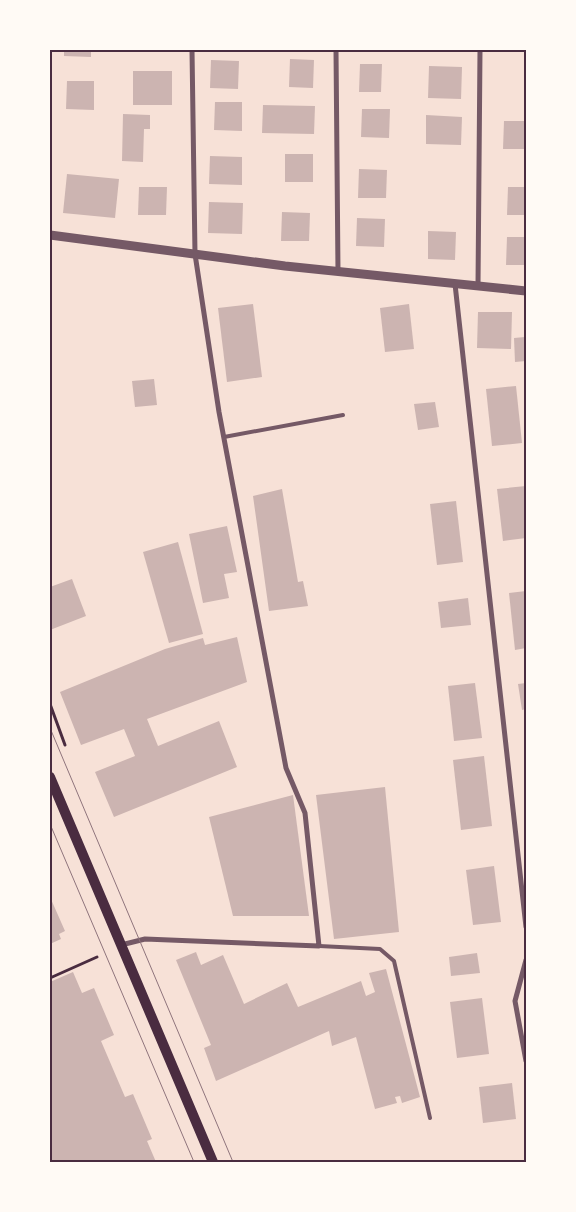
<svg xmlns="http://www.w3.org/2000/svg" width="576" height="1212" font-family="Montserrat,sans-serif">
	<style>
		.building { fill: #ccb4b1 }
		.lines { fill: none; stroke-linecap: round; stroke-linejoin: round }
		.path { stroke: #4a2c40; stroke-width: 3 }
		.service { stroke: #755966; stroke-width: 4 }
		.minor { stroke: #755966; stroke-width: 5 }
		.tertiary { stroke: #755966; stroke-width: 9 }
		.secondary { stroke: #4a2c40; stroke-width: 10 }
		.tram { stroke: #8f747c; stroke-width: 1 }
		.neatline { fill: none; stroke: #4a2c40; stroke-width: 2 }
	</style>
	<rect width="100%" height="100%" fill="#f7e1d7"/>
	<!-- building -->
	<g class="building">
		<path d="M64,50H91V57L64,56Z"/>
		<path d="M290,59L314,60L313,88L289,87Z"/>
		<path d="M211,60L239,61L238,89L210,88Z"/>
		<path d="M360,64H382L381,92H359Z"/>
		<path d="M429,66L462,67L461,99L428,98Z"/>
		<rect x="133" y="71" width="39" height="34"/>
		<path d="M67,81H94V110L66,109Z"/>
		<path d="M215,102H242V131L214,130Z"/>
		<path d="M263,105L315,106L314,134L262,133Z"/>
		<path d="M362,109H390L389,138L361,137Z"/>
		<path d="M123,114L150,115V129H144L143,162L122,161Z"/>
		<path d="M426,115L462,117L461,145L426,144Z"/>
		<path d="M504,121H526V149H503Z"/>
		<rect x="285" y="154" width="28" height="28"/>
		<path d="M210,156L242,157V185L209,184Z"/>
		<path d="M359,169L387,170L386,198H358Z"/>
		<path d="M67,174L119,179L115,218L63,213Z"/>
		<path d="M139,187H167L166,215H138Z"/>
		<path d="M508,187H526V215H507Z"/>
		<path d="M209,202L243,203L242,234L208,233Z"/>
		<path d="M282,212L310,213L309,241H281Z"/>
		<path d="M357,218L385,219L384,247L356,246Z"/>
		<path d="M428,231L456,232L455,260L428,259Z"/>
		<path d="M507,237H526V265H506Z"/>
		<path d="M253,304L262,377L227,382L218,308Z"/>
		<path d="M409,304L414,349L385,352L380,308Z"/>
		<path d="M478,312H512L511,349L477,348Z"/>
		<path d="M525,337L526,361L515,362L514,338Z"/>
		<path d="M154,379L157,405L135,407L132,381Z"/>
		<path d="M516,386L522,443L492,446L486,389Z"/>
		<path d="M435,402L439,427L418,430L414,404Z"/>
		<path d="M526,486V538L503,541L497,489Z"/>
		<path d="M282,489L298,582L303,581L308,606L269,611L253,496Z"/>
		<path d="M456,501L463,562L437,565L430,504Z"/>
		<path d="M227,526L237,572L224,574L229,598L203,603L189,534Z"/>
		<path d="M178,542L203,634L169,643L143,552Z"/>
		<path d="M72,579L86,616L50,630V587Z"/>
		<path d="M526,591V648L515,650L509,593Z"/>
		<path d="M468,598L471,625L441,628L438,602Z"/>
		<path d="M237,637L247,682L147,719L158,746L219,721L237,767L114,817L95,772L135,756L124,729L81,745L60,692L165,649L203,638L205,645Z"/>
		<path d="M475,683L482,738L454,741L448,686Z"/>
		<path d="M526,683V709L522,710L518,684Z"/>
		<path d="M484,756L492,826L461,830L453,760Z"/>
		<path d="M385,787L399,932L334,939L316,795Z"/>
		<path d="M293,795L309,916H233L209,817Z"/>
		<path d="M494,866L501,922L473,925L466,870Z"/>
		<path d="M50,897L65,931L59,934L61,939L50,944Z"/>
		<path d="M196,952L201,965L223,955L244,1004L287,983L298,1007L361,981L366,996L375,992L369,973L386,969L420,1097L402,1103L400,1096L395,1097L397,1103L375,1109L356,1037L332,1046L329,1031L216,1081L204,1048L211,1045L176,960Z"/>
		<path d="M477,953L480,973L451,976L449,957Z"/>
		<path d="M73,972L82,993L94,988L114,1035L101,1041L125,1097L133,1094L152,1139L147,1141L156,1162H50V982Z"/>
		<path d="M482,998L489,1054L457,1058L450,1002Z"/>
		<path d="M512,1083L516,1119L483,1123L479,1087Z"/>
	</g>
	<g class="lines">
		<!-- path -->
		<g class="path">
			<path d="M50,704L65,745"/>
			<path d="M50,978L97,957"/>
		</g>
		<!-- service -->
		<g class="service">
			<path d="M224,437L343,415"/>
			<path d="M319,946L380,949L394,961L430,1118"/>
		</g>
		<!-- minor -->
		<g class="minor">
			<path d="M336,50L338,272"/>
			<path d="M455,284L526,927"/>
			<path d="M478,286L480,50"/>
			<path d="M121,945L145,939L319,946L305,813L286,768L219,412L195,254L192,50"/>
			<path d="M526,960L515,1001L526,1061"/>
		</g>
		<!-- tertiary -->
		<path class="tertiary" d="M50,235L285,266L526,291"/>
		<!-- secondary -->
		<path class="secondary" d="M50,777L213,1162"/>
		<!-- tram -->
		<g class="tram">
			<path d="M50,728L233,1162"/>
			<path d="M50,824L194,1162"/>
		</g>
	</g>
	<!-- border -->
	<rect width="576" height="1212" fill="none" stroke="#fffaf5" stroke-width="102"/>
	<rect x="51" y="51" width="474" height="1110" class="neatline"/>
</svg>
